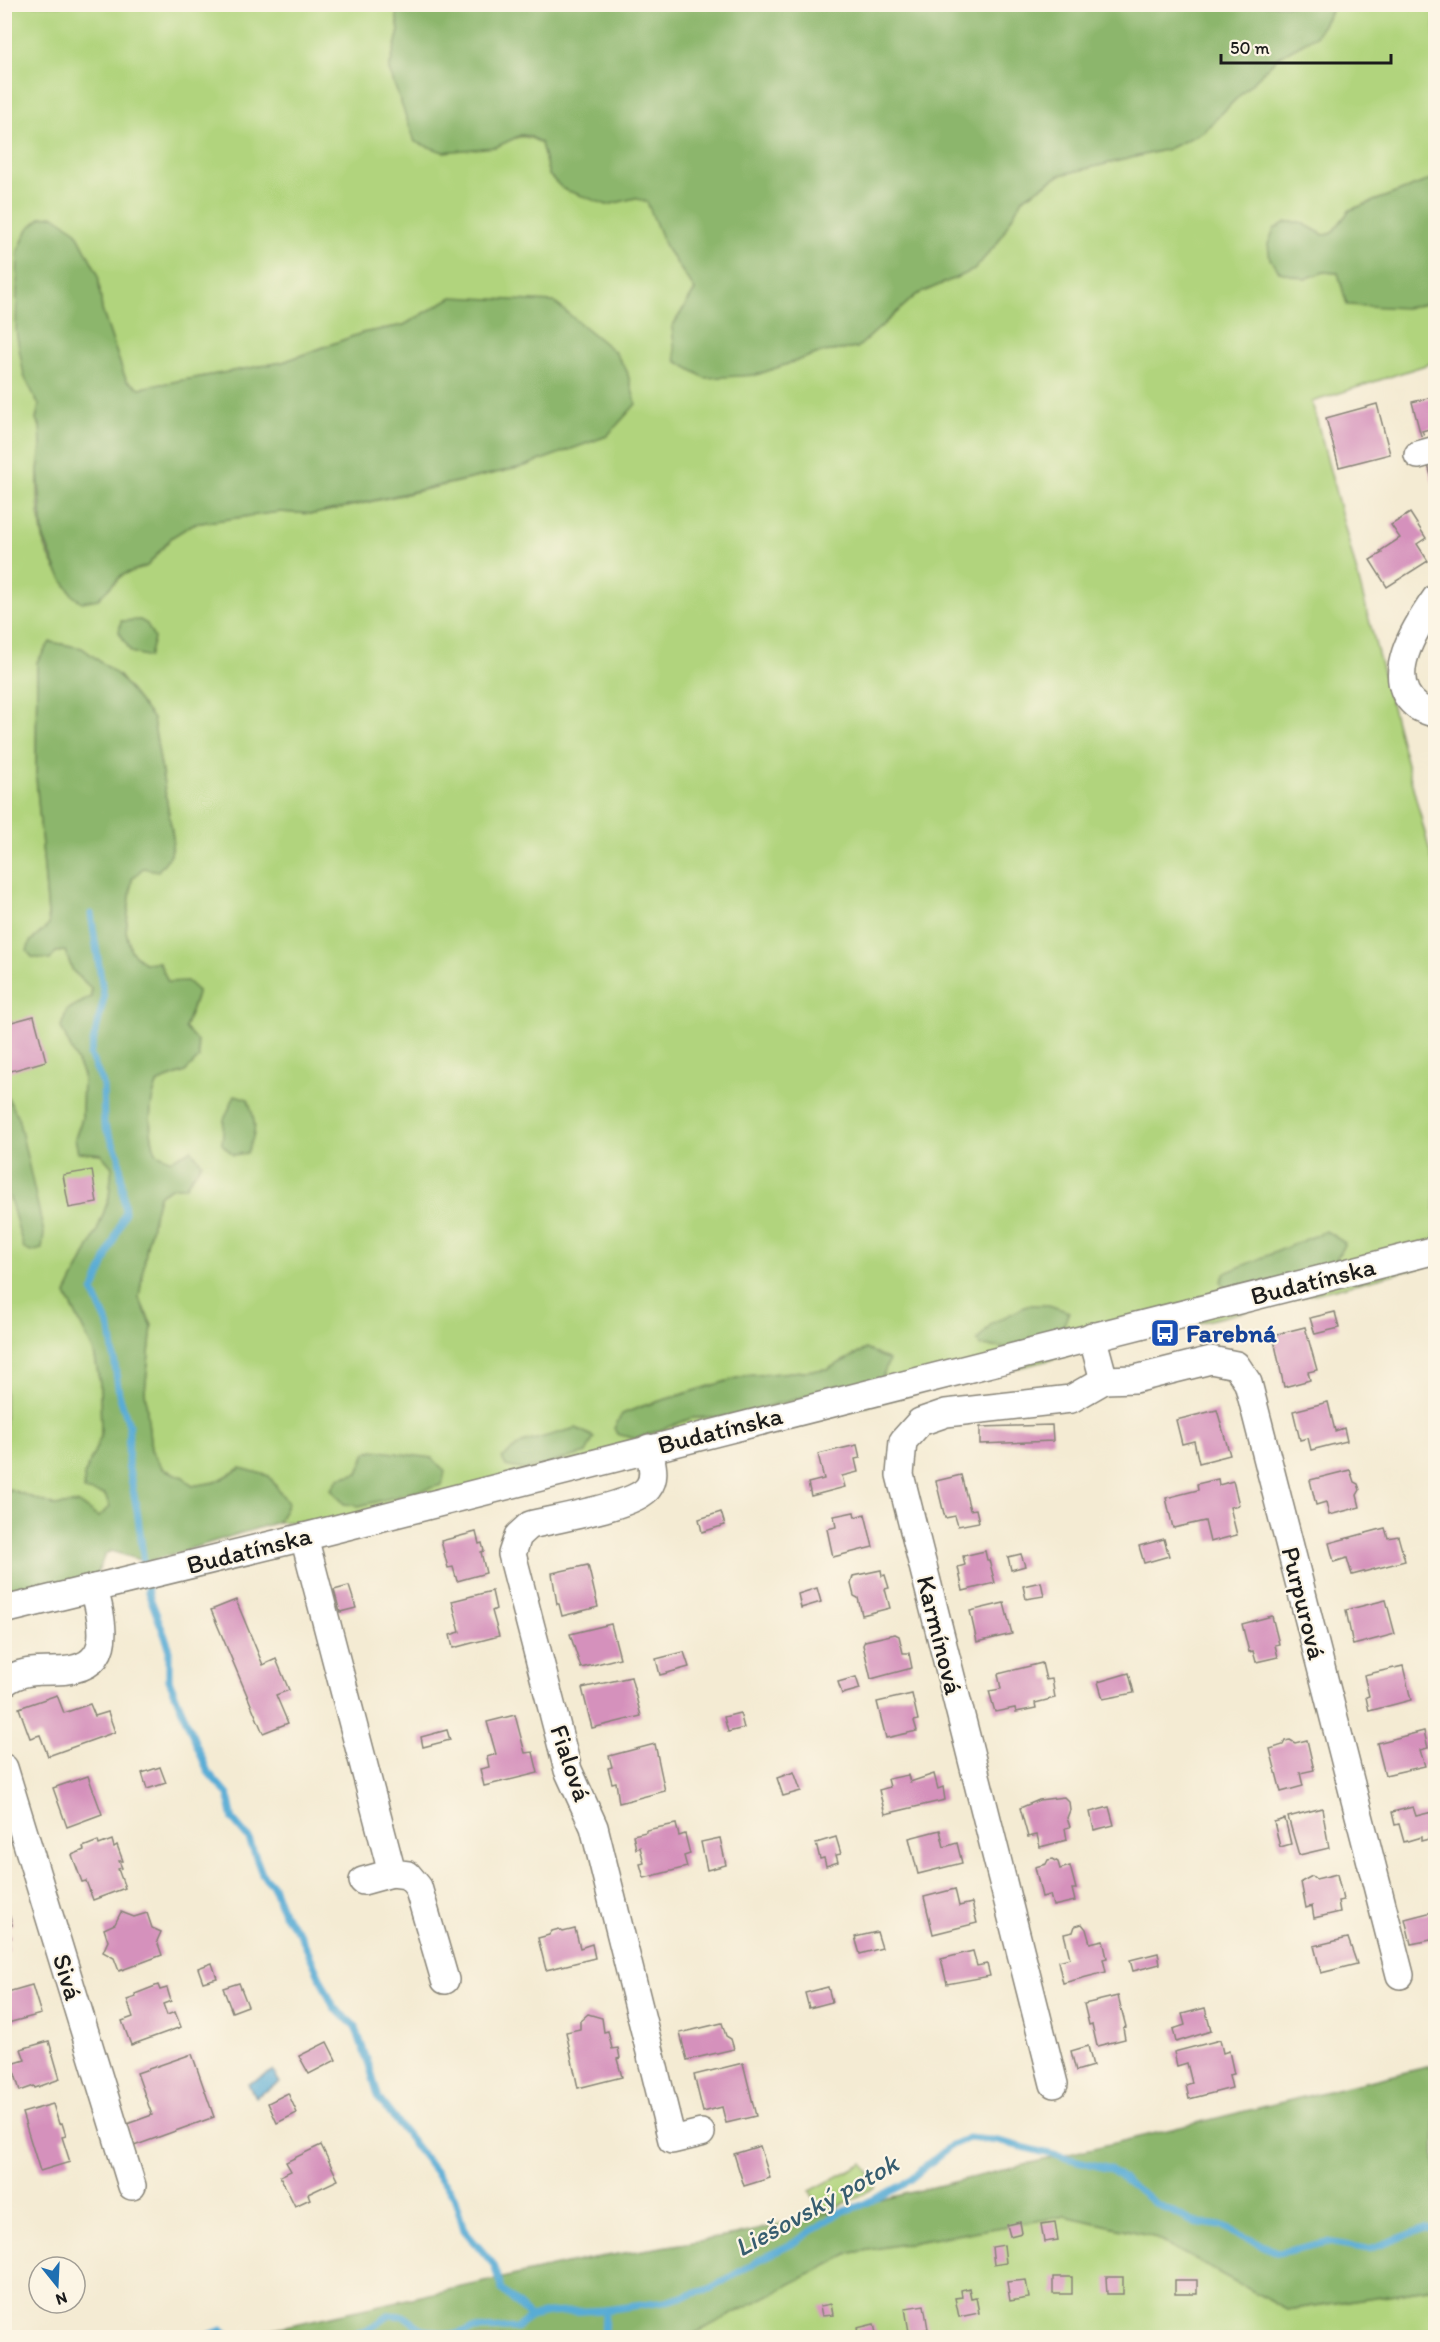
<svg xmlns="http://www.w3.org/2000/svg" width="1440" height="2342" font-family="Itim,sans-serif">
	<style>
		.green { fill: #b1d47d; stroke: #66784c; stroke-width: 1.5; fill-rule: evenodd }
		.forest { fill: #8cb66c; stroke: #546944; stroke-width: 1.5 }
		.water { fill: #59acd5; stroke: #3a6478; stroke-width: 1.5 }
		.lines { fill: none; stroke-linecap: round; stroke-linejoin: round }
		.stream { stroke: #59acd5; stroke-width: 7 }
		.building { fill: #d591bc }
		.minor-casing { stroke: #888478; stroke-width: 30 }
		.minor { stroke: #fff; stroke-width: 27 }
		.labels { text-anchor: middle; dominant-baseline: central; stroke-width: 4.5; stroke-linejoin: round; paint-order: stroke }
		.street-label { font-size: 26px; fill: #1c1c1c; stroke: #fcf5e5 }
		.transit-label { font-size: 26px; font-weight: bold; fill: #164399; stroke: #fcf5e5; text-anchor: start }
		.water-label { font-size: 27px; font-style: italic; fill: #375d6f; stroke: #fcf5e5 }
	</style>
	<rect width="100%" height="100%" fill="#fcf5e5"/>
	<filter id="ink" filterUnits="userSpaceOnUse"><feTurbulence type="fractalNoise" baseFrequency=".0167" numOctaves="2"/><feDisplacementMap in="SourceGraphic" scale="12" xChannelSelector="R" yChannelSelector="G"/><feConvolveMatrix kernelMatrix="1 2 1 2 8 2 1 2 1" color-interpolation-filters="sRGB"/></filter>
	<filter id="wash" filterUnits="userSpaceOnUse"><feTurbulence type="fractalNoise" baseFrequency=".008" numOctaves="4" result="noise"/><feDisplacementMap in="SourceGraphic" scale="24" xChannelSelector="R" yChannelSelector="G"/><feGaussianBlur stdDeviation="1.35" result="paint"/><feColorMatrix in="noise" values="0 0 0 0 0 0 0 0 0 0 0 0 0 0 0 0 0 1.4 0 .05"/><feComposite in="paint" operator="in"/></filter>
	<g filter="url(#wash)">
		<rect width="100%" height="100%" fill="#f4ebd3"/>
		<!-- green -->
		<g class="green">
			<path d="M5,5H395L399,31L389,70L495,147C515,138 521,131 541,143L549,175L607,205L635,198L647,201L665,246L695,290L672,327L756,375L822,352L857,348L916,295L974,270L998,242L1022,199L1060,175L1168,149L1203,132L1278,57L1316,36L1331,11V5H1435V178L1350,210L1331,234L1324,235L1300,222L1305,279L1324,272L1338,273L1406,308L1435,302V362L1312,402L1435,871V1264L407,1520L278,1522L288,1503L241,1468L216,1482L192,1486L183,1477L163,1469L151,1450L145,1391L152,1326L139,1298L147,1245L159,1195L173,1187L191,1150L171,1160L156,1153C148,1130 148,1104 158,1082L185,1072L197,1041L185,1028L198,991L168,982L159,962L144,963L131,951L126,931L132,879L143,868L171,855L173,838L153,719L119,676L82,648L51,642L37,662L36,777L49,926L30,942L56,952L65,951L73,971L91,988V997L67,1010L61,1027L83,1075L82,1118L75,1139L101,1154L112,1167L109,1198L97,1231L66,1294L94,1352L100,1384L101,1436L84,1476L105,1495L110,1507L98,1517L78,1503L55,1506L9,1489L5,1497ZM42,217L75,230L98,274L102,310L123,372L127,381L140,388L283,362L362,333L404,325L453,297L606,436L522,467L402,495L314,514L279,512L193,524L172,537L147,566L122,575L98,599L73,596C61,578 46,556 42,534C39,515 37,490 38,470C39,455 47,433 36,420L39,405L18,251L28,229ZM866,1349L881,1380L825,1387L801,1398L728,1416L692,1418L622,1414L643,1406L744,1376L828,1369ZM366,1453L359,1506L339,1478L358,1473Z"/>
			<path d="M863,2163L876,2187L822,2215L810,2191Z"/>
			<path d="M1065,2216L1150,2235L1287,2310L1435,2288V2337L684,2338L851,2253Z"/>
		</g>
		<!-- forest -->
		<g class="forest">
			<path d="M395,5V4L1331,5V11L1316,36L1278,57L1203,132L1168,149L1060,175L1022,199L998,242L974,270L916,295L857,348L822,352L756,375L705,378L676,361L672,327L695,290L665,246L647,202L635,198L607,205L563,189L549,175L541,143L529,136L521,135L496,147L443,152L415,142L389,70L399,31Z"/>
			<path d="M1435,178V302L1406,308L1347,305L1338,273L1324,272L1305,279L1280,272L1270,259L1268,244L1274,229L1286,222H1300L1324,235L1331,234L1350,210Z"/>
			<path d="M54,216L75,230L98,274L102,310L123,372L127,381L140,388L283,362L362,333L404,325L452,297L554,302L615,352L627,371L636,404L607,436L522,467L314,514L279,512L193,524L172,537L147,566L122,575L98,599L82,602L73,596L58,573L43,536L38,471L41,446L40,425L36,420L39,405L24,376L16,331L18,251L28,229L42,217Z"/>
			<path d="M140,620L147,624L154,638L149,657L131,652L119,632L121,621Z"/>
			<path d="M50,642L82,648L119,676L153,719L173,838L171,855L158,871L143,868L132,879L126,931L131,951L144,963L159,962L168,982L187,981L198,991L185,1028L197,1041L199,1058L185,1072L158,1082C148,1104 148,1130 156,1153L171,1160L191,1150L202,1163L185,1187H173L159,1195L147,1245L139,1298L152,1326L145,1391L151,1450L163,1469L183,1477L192,1486L216,1482L241,1468L269,1476L288,1503L278,1522L147,1562L111,1551L105,1554L97,1575L5,1596L4,1497L9,1489L55,1506L78,1503L98,1517L110,1507L105,1495L84,1490V1476L101,1436L100,1384L94,1352L66,1294L97,1231L109,1198L112,1167L101,1154L78,1152L75,1139L82,1118L83,1075L61,1027L67,1010L91,997V988L73,971L65,951L56,952L50,960L32,957L27,951L30,942L49,925L36,777L37,662Z"/>
			<path d="M4,1090L18,1117L44,1233L42,1249L31,1252L24,1249L5,1181Z"/>
			<path d="M235,1095L248,1099C256,1123 258,1129 247,1153L233,1155L222,1144L224,1120Z"/>
			<path d="M1326,1231L1345,1243L1332,1267L1227,1291L1221,1282L1225,1273Z"/>
			<path d="M1029,1305H1049L1069,1312L1061,1332L1005,1348L981,1346L977,1341L992,1323Z"/>
			<path d="M866,1349L889,1360L881,1380L826,1387L801,1398L728,1416L692,1418L636,1439L617,1434L614,1428L622,1414L643,1406L744,1376L828,1369Z"/>
			<path d="M576,1428L594,1437L586,1453L525,1470L506,1466L502,1458L522,1443Z"/>
			<path d="M373,1450L432,1458L445,1471L442,1485L359,1506L344,1504L331,1489L339,1478L358,1473L366,1453Z"/>
			<path d="M1435,2065V2288L1287,2310L1150,2235L1065,2216L851,2253L688,2337L231,2338L588,2259L736,2235Z"/>
		</g>
		<!-- water -->
		<path class="water" d="M273,2071L280,2083L255,2097L248,2084Z"/>
		<g class="lines">
			<!-- stream -->
			<g class="stream">
				<path d="M91,914L104,998L90,1055L103,1084L104,1124L119,1156L125,1212L93,1292L110,1329L119,1394L129,1425L128,1464L137,1510L145,1570"/>
				<path d="M147,1581L148,1592L169,1647V1680L208,1772L228,1795L233,1820L249,1839L262,1874L273,1886L283,1913L300,1934L334,2008L355,2026L371,2071L379,2099L454,2196L464,2230L494,2265L502,2290L531,2317"/>
				<path d="M202,2338L222,2330L234,2338"/>
				<path d="M341,2338L368,2330L390,2315L404,2316L424,2330L453,2335L472,2329L516,2328L531,2317L548,2313L605,2310L664,2302L710,2289L761,2259L794,2243L840,2212L860,2206L903,2185L952,2145L968,2138L998,2141L1110,2169L1155,2203L1193,2222L1221,2226L1279,2253L1327,2242L1369,2249L1426,2228L1436,2229"/>
				<path d="M604,2338L605,2310"/>
			</g>
		</g>
		<g id="blocks">
			<!-- building -->
			<g class="building">
				<path d="M1436,396V427L1422,431L1424,435L1421,436L1412,402Z"/>
				<path d="M1377,404L1390,454L1339,467L1326,418Z"/>
				<path d="M1436,463V490H1435L1428,465Z"/>
				<path d="M1410,513L1426,538L1417,544L1428,561L1387,587L1370,560L1382,553L1380,551L1400,538L1391,525Z"/>
				<path d="M34,1016L46,1061L4,1073V1024Z"/>
				<path d="M92,1170L97,1203L69,1208L63,1175Z"/>
				<path d="M1335,1312L1339,1328L1315,1334L1310,1318Z"/>
				<path d="M1305,1327L1317,1370L1308,1372L1310,1380L1284,1387L1273,1335Z"/>
				<path d="M1328,1402L1335,1431L1344,1428L1347,1441L1311,1450L1308,1438L1300,1440L1293,1411Z"/>
				<path d="M1217,1410L1230,1455L1199,1463L1194,1441L1182,1444L1176,1420Z"/>
				<path d="M1052,1425L1053,1441L980,1444V1427Z"/>
				<path d="M857,1445L860,1458L855,1459L858,1472L842,1476L845,1487L811,1496L808,1483L824,1479L818,1454Z"/>
				<path d="M1350,1470L1354,1482L1358,1484L1360,1490L1357,1495L1360,1507L1329,1515L1326,1502L1316,1505L1310,1480Z"/>
				<path d="M961,1475L970,1510L976,1509L979,1522L958,1526L955,1516L945,1518L936,1481Z"/>
				<path d="M1218,1479L1219,1485L1233,1481L1239,1505L1230,1507L1237,1535L1210,1542L1205,1521L1173,1528L1166,1498L1198,1490L1197,1484Z"/>
				<path d="M721,1512L725,1525L702,1532L699,1519Z"/>
				<path d="M854,1512L855,1517L865,1514L873,1547L833,1557L827,1529L836,1527L834,1516Z"/>
				<path d="M1385,1528L1388,1538L1398,1536L1405,1561L1352,1575L1347,1558L1334,1562L1329,1543Z"/>
				<path d="M476,1532L479,1544L482,1543L484,1551L481,1552L486,1573L457,1581L453,1567L448,1568L441,1541Z"/>
				<path d="M1164,1539L1169,1556L1144,1563L1139,1546Z"/>
				<path d="M985,1551L987,1560H989L995,1583L963,1591L958,1567L965,1565L963,1556Z"/>
				<path d="M1021,1554L1025,1566L1011,1570L1008,1557Z"/>
				<path d="M588,1565L598,1607L562,1616L559,1604H557L552,1573Z"/>
				<path d="M881,1570L882,1576L885,1575L889,1588L885,1589L890,1608L862,1615L858,1598L854,1596L851,1584L853,1576Z"/>
				<path d="M1041,1582L1044,1596L1026,1599L1023,1586Z"/>
				<path d="M349,1586L356,1608L340,1612L334,1590Z"/>
				<path d="M817,1588L821,1602L801,1608L798,1594Z"/>
				<path d="M492,1591L496,1609L492,1611L499,1636L453,1648L450,1635L460,1632L452,1601Z"/>
				<path d="M236,1600L263,1665L276,1659L289,1690L276,1695L288,1723L263,1733L211,1610Z"/>
				<path d="M1386,1600L1395,1634L1353,1645L1346,1610Z"/>
				<path d="M1004,1603L1012,1634L977,1642L970,1611Z"/>
				<path d="M1272,1616L1279,1644L1275,1645L1278,1657L1256,1662L1253,1651L1249,1652L1242,1624Z"/>
				<path d="M611,1624L620,1658L581,1668L570,1634Z"/>
				<path d="M895,1634L899,1636L903,1653H909L912,1668L871,1679L863,1645L865,1641Z"/>
				<path d="M684,1652L689,1667L660,1675L656,1659Z"/>
				<path d="M1042,1663L1046,1680L1052,1679L1055,1698L1035,1703L1036,1708L1016,1712L1015,1708L995,1712L989,1691L1001,1689L998,1674Z"/>
				<path d="M1403,1666L1411,1700L1369,1711L1366,1697L1369,1696L1364,1675Z"/>
				<path d="M1129,1673L1134,1693L1103,1699L1098,1682Z"/>
				<path d="M631,1677L641,1716L592,1728L582,1688Z"/>
				<path d="M856,1677L860,1689L842,1694L838,1682Z"/>
				<path d="M912,1694L918,1720L914,1721L917,1731L886,1738L877,1702Z"/>
				<path d="M57,1695L64,1713L90,1704L95,1716L108,1712L115,1732L48,1756L40,1735L30,1738L19,1708Z"/>
				<path d="M740,1713L744,1728L728,1732L724,1717Z"/>
				<path d="M515,1715L525,1753L533,1752L538,1773L484,1786L480,1769L489,1767L487,1757L496,1754L487,1722Z"/>
				<path d="M447,1730L450,1740L423,1747L421,1737Z"/>
				<path d="M1424,1731L1428,1748L1420,1750L1425,1766L1385,1775L1377,1743Z"/>
				<path d="M1290,1740L1295,1743L1307,1740L1314,1770L1300,1773L1303,1786L1281,1792L1270,1749L1283,1745L1285,1741Z"/>
				<path d="M655,1744L665,1791L619,1803L616,1782L612,1783L608,1768L612,1767L609,1756Z"/>
				<path d="M160,1767L166,1783L147,1789L142,1773Z"/>
				<path d="M794,1772L801,1791L783,1796L777,1778Z"/>
				<path d="M934,1774L938,1789L943,1787L945,1800L885,1814L879,1790L890,1787L888,1779L908,1775L910,1782Z"/>
				<path d="M88,1776L102,1814L67,1827L53,1788Z"/>
				<path d="M1064,1797L1069,1802L1070,1810L1067,1818L1070,1827L1065,1828L1067,1840L1040,1847L1037,1835L1028,1837L1020,1808L1039,1800Z"/>
				<path d="M1109,1807L1114,1825L1094,1830L1090,1812Z"/>
				<path d="M1413,1807L1416,1816L1436,1811V1833L1432,1834L1433,1838L1421,1841V1837L1404,1842L1399,1824L1395,1825L1392,1812Z"/>
				<path d="M1322,1808L1329,1848L1299,1855L1288,1817Z"/>
				<path d="M1285,1819L1291,1844L1280,1847L1274,1822Z"/>
				<path d="M676,1824L679,1836L685,1834L690,1854L684,1856L687,1867L644,1878L640,1864L644,1863L640,1847L636,1849L633,1835L646,1832V1830Z"/>
				<path d="M940,1830L944,1847L957,1843L962,1863L918,1874L909,1838Z"/>
				<path d="M836,1837L841,1854L836,1855L838,1862L826,1866L824,1858L820,1859L816,1843Z"/>
				<path d="M720,1838L726,1865L707,1870L701,1842Z"/>
				<path d="M112,1840L114,1847L117,1845L123,1861H119L122,1868L118,1869L125,1888L93,1900L86,1881L82,1882L72,1855L84,1850L83,1847L98,1841L99,1845Z"/>
				<path d="M1053,1859L1058,1862L1060,1869L1070,1866L1076,1889H1072L1075,1901L1053,1906L1050,1895L1042,1897L1035,1867L1046,1864L1048,1860Z"/>
				<path d="M1337,1874L1343,1900L1338,1901L1340,1912L1314,1918L1312,1906L1306,1908L1301,1882L1312,1876L1316,1879Z"/>
				<path d="M955,1889L959,1906L972,1903L977,1923L933,1934L924,1897Z"/>
				<path d="M1436,1911V1939L1411,1944L1405,1919Z"/>
				<path d="M121,1912L134,1917L147,1913L152,1928L161,1932L157,1941L162,1955L119,1971L114,1958L103,1952L108,1941L104,1929L115,1924Z"/>
				<path d="M9,1914L12,1925L7,1927L11,1938L6,1939L9,1951L4,1952V1915Z"/>
				<path d="M1082,1924L1086,1929L1090,1943L1103,1940L1107,1958L1103,1959L1106,1972L1063,1983L1058,1961L1070,1958L1064,1934L1073,1932L1075,1926Z"/>
				<path d="M559,1929L563,1932L575,1929L580,1948L592,1944L595,1958L546,1970L538,1938L549,1935L552,1931Z"/>
				<path d="M877,1932L882,1948L860,1954L855,1937Z"/>
				<path d="M1348,1938L1357,1964L1321,1973L1314,1946Z"/>
				<path d="M973,1951L977,1966L987,1964L990,1976L947,1984L941,1959Z"/>
				<path d="M1158,1953L1160,1964L1133,1971L1130,1960Z"/>
				<path d="M212,1963L217,1978L203,1982L198,1968Z"/>
				<path d="M239,1983L248,2006L232,2012L223,1988Z"/>
				<path d="M32,1985L41,2014L4,2024V1993Z"/>
				<path d="M158,1985L160,1990L167,1988L171,2001L163,2004L167,2015L175,2012L181,2027L131,2045L122,2021L133,2017L127,2000L136,1997L135,1994Z"/>
				<path d="M828,1987L832,2002L809,2008L805,1993Z"/>
				<path d="M1118,1996L1126,2027L1123,2028L1125,2039L1097,2046L1092,2024L1089,2025L1084,2004Z"/>
				<path d="M1205,2008L1211,2031L1176,2042L1173,2029L1185,2025L1182,2014Z"/>
				<path d="M588,2014L602,2018L604,2032L608,2031L612,2049L618,2048L620,2058L617,2059L622,2077L578,2088L566,2032L580,2029V2021Z"/>
				<path d="M722,2023L726,2036L731,2039L734,2049L687,2060L680,2033Z"/>
				<path d="M1220,2040L1223,2053L1229,2051L1234,2074L1229,2075L1232,2088L1189,2099L1186,2085L1192,2083L1187,2063L1177,2066L1174,2052Z"/>
				<path d="M49,2041L60,2079L35,2088L34,2086L20,2091L12,2064L25,2060L21,2049Z"/>
				<path d="M327,2042L336,2060L309,2074L299,2056Z"/>
				<path d="M1088,2046L1093,2066L1076,2071L1071,2051Z"/>
				<path d="M192,2054L214,2117L134,2146L127,2124L152,2115L137,2073Z"/>
				<path d="M743,2063L756,2116L726,2123L722,2107L703,2112L694,2075Z"/>
				<path d="M288,2093L297,2113L277,2123L268,2103Z"/>
				<path d="M53,2104L59,2124L62,2123L66,2136L62,2137L70,2162L40,2171L22,2113Z"/>
				<path d="M321,2145L338,2180L308,2194L310,2199L295,2206L280,2176L291,2171L286,2162Z"/>
				<path d="M760,2146L770,2178L744,2186L734,2154Z"/>
				<path d="M1020,2222L1022,2233L1010,2236L1007,2225Z"/>
				<path d="M1055,2222L1058,2240L1044,2242L1041,2224Z"/>
				<path d="M1004,2245L1006,2263L994,2265L992,2247Z"/>
				<rect x="1053" y="2277" width="19" height="17"/>
				<path d="M1106,2277H1123V2294H1107Z"/>
				<path d="M1026,2280L1029,2298L1010,2301L1007,2282Z"/>
				<rect x="1175" y="2280" width="22" height="14"/>
				<path d="M969,2288L971,2298L976,2297L979,2313L959,2317L955,2298L962,2297L961,2290Z"/>
				<path d="M831,2304L833,2315L822,2316L820,2306Z"/>
				<path d="M924,2305L928,2329L909,2332L905,2308Z"/>
				<path d="M874,2324L877,2338H859L857,2328Z"/>
			</g>
		</g>
	</g>
	<g filter="url(#ink)">
		<use href="#blocks" fill-opacity="0" stroke="#888478" stroke-width="1.5"/>
		<g class="lines">
			<!-- minor casing -->
			<g class="minor-casing">
				<g id="minor">
					<path d="M1418,455L1436,450"/>
					<path d="M1436,598C1417,625 1380,680 1418,707C1423,710 1430,712 1436,714"/>
					<path d="M1092,1336L1104,1380"/>
					<path d="M649,1448C651,1461 657,1477 648,1488C635,1506 554,1519 530,1525L518,1536L512,1554L568,1770L594,1827L672,2140L701,2133"/>
					<path d="M304,1537L392,1873L408,1875L418,1887L445,1980"/>
					<path d="M4,1610L304,1537L1436,1250"/>
					<path d="M4,1683C18,1671 36,1671 53,1671C114,1671 105,1631 94,1588"/>
					<path d="M4,1768L132,2186"/>
					<path d="M363,1881L392,1873"/>
					<path d="M1054,2084L900,1475L903,1441L920,1422L946,1413L1071,1399L1104,1380L1135,1379L1211,1360L1236,1365L1248,1383L1400,1975"/>
				</g>
			</g>
			<!-- minor -->
			<use href="#minor" class="minor"/>
		</g>
	</g>
	<!-- icons -->
	<defs>
		<g id="bus-square" transform="scale(1.5)"><rect x="-9" y="-9" width="18" height="18" rx="4" fill="#1a4fb4" stroke="#fcf5e5"/><path d="M-5-6H5V4H4V6H2V4H-2V6H-4V4H-5ZM-3.5-4V0h7V-4ZM-3.5 1.2v1.5H-2V1.2ZM2 1.2v1.5H3.5V1.2Z" fill="#fff"/></g>
	</defs>
	<g fill-rule="evenodd">
		<use href="#bus-square" x="1165" y="1333"/>
	</g>
	<g class="labels">
		<!-- street labels -->
		<g class="street-label">
			<text transform="translate(1313 1281) rotate(-14)">Budatínska</text>
			<text transform="translate(720 1430) rotate(-14)">Budatínska</text>
			<text transform="translate(249 1550) rotate(-14)">Budatínska</text>
			<text transform="translate(1304 1603) rotate(76)">Purpurová</text>
			<text transform="translate(940 1635) rotate(76)">Karmínová</text>
			<text transform="translate(571 1763) rotate(71)">Fialová</text>
			<text transform="translate(68 1977) rotate(73)">Sivá</text>
		</g>
		<!-- transit labels -->
		<g class="transit-label">
			<text x="1186" y="1333">Farebná</text>
		</g>
		<!-- water labels -->
		<g class="water-label">
			<text transform="translate(816 2205) rotate(-29)">Liešovský potok</text>
		</g>
	</g>
	<!-- margin -->
	<rect width="1440" height="2342" fill="none" stroke="#fcf5e5" stroke-width="24"/>
	<!-- north arrow -->
	<g transform="translate(57 2285) rotate(162)"><circle r="28" fill="#fcf5e5" stroke="#a29e95" stroke-width="1.5"/>
	<path d="M0-4.5L10 22L0 15L-10 22Z" fill="#1f6fb2"/>
	<text y="-9" font-size="16" font-weight="bold" text-anchor="middle" fill="#1c1c1c">N</text>
	</g>
	<!-- scale -->
	<path d="M1221 54v9h170v-9" fill="none" stroke="#1c1c1c" stroke-width="3"/>
	<text x="1230" y="54" font-size="18" fill="#1c1c1c" stroke="#fcf5e5" stroke-width="4.5" paint-order="stroke">50 m</text>
</svg>
